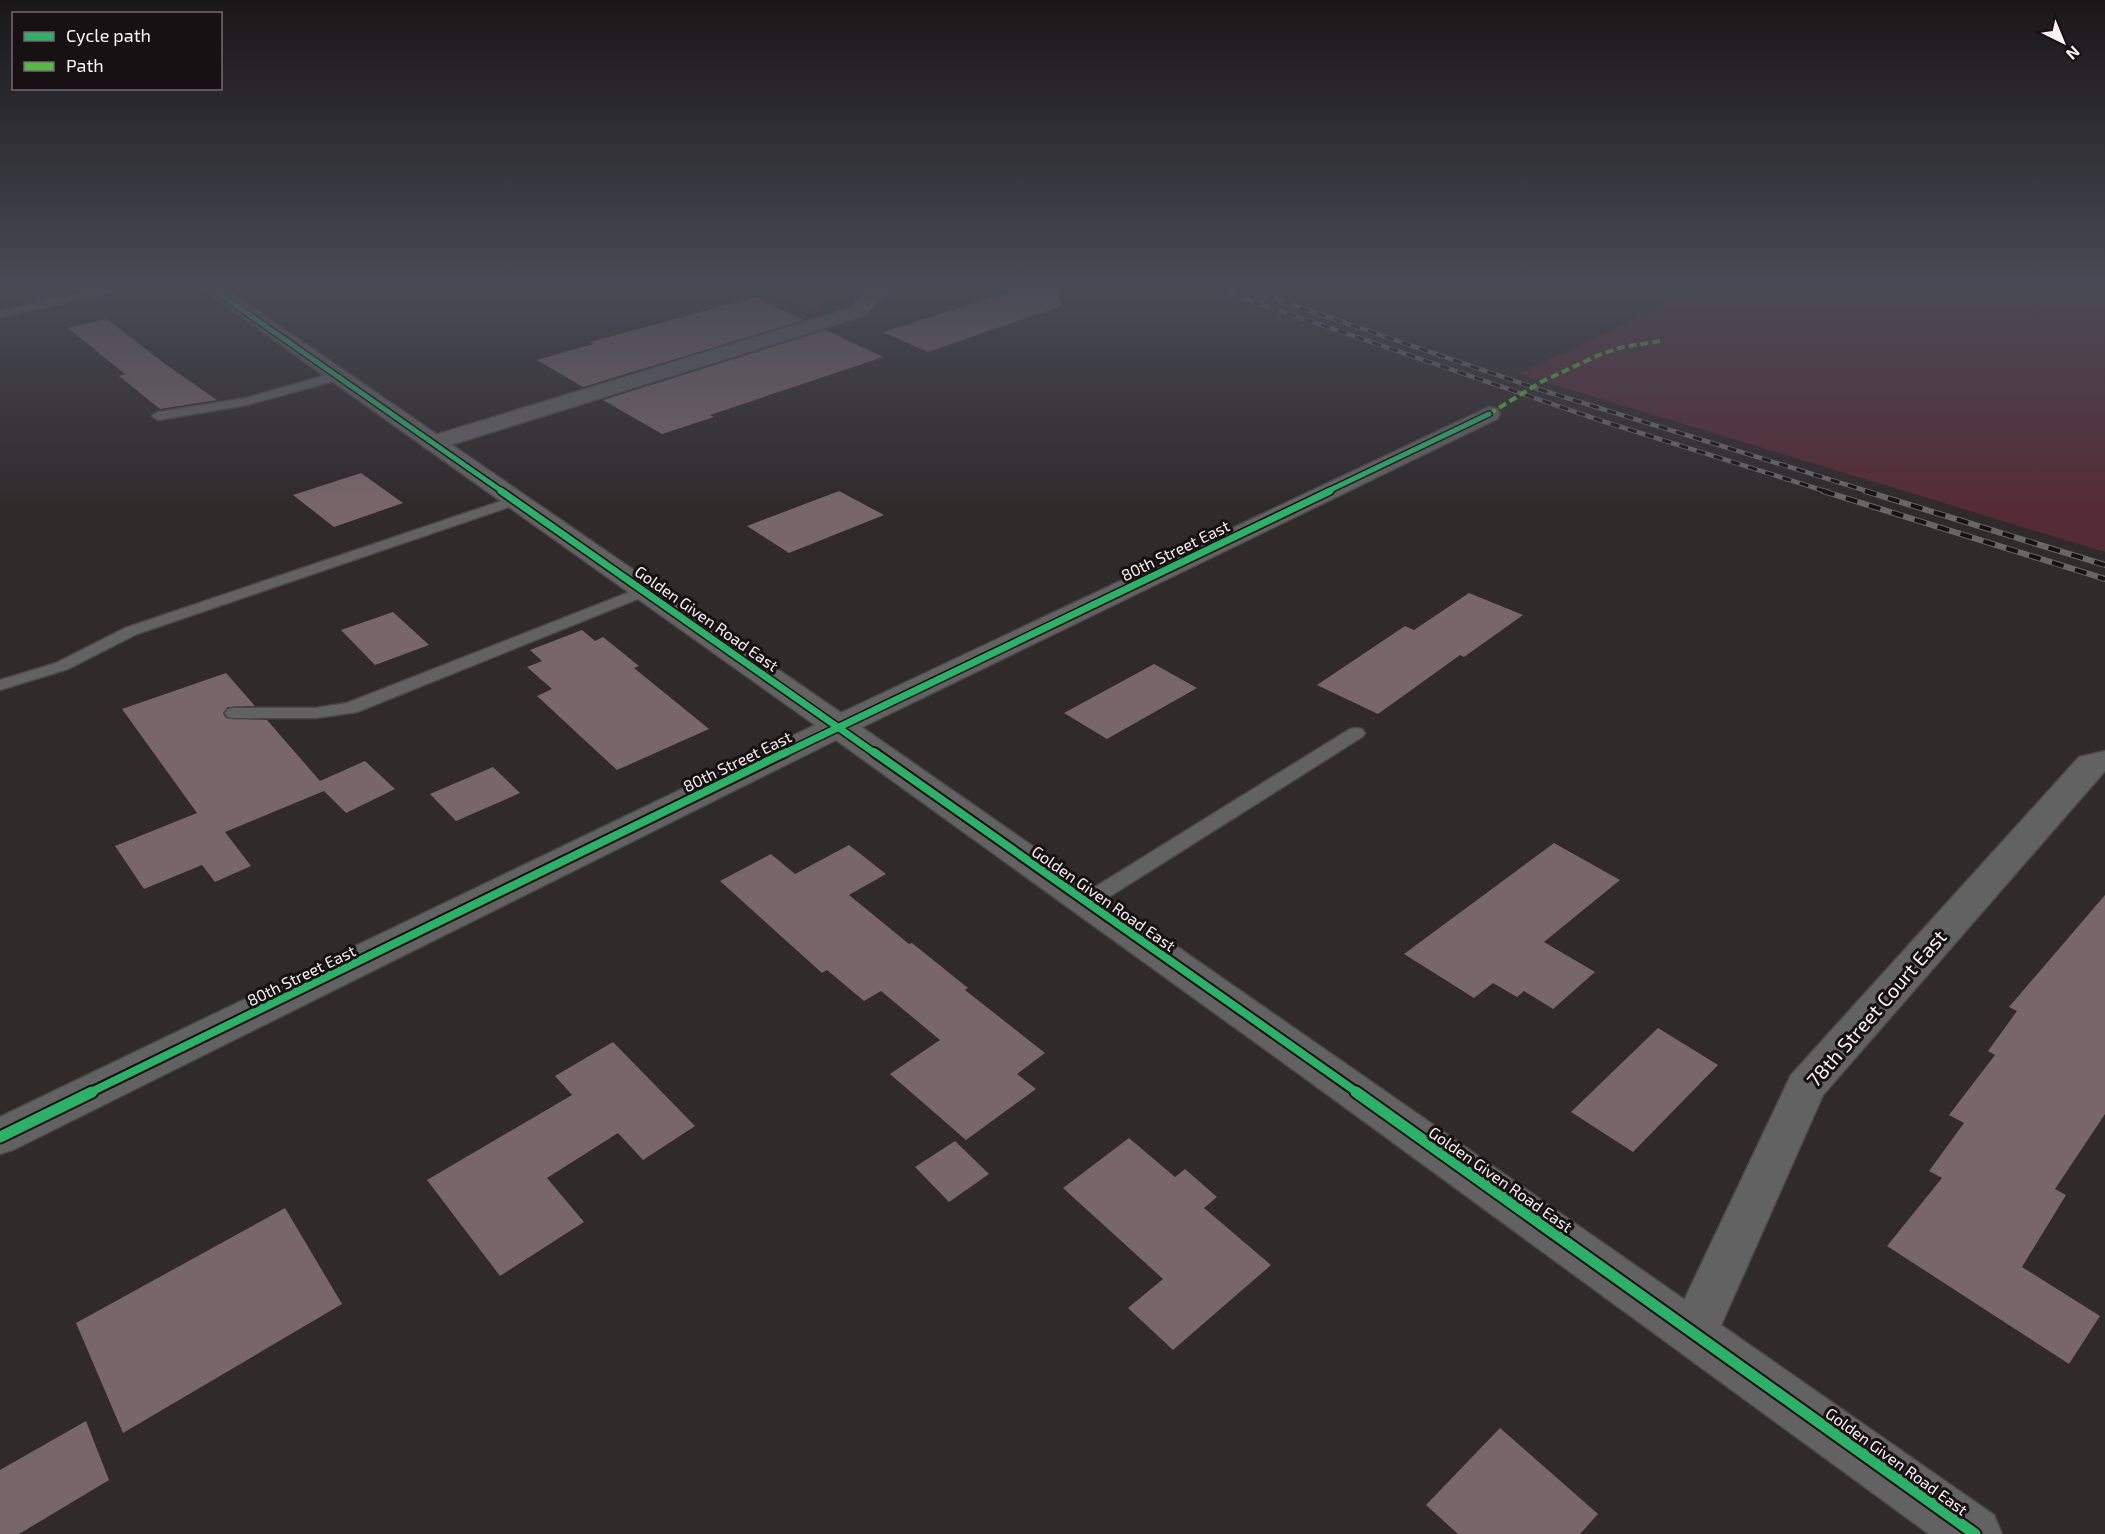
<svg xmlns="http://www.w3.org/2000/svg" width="2105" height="1534" font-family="'Exo 2',sans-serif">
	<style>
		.green { fill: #552c36 }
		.building { fill: #78666a }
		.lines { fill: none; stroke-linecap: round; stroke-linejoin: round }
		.service-casing { stroke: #4b4748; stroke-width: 3 }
		.minor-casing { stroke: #4b4748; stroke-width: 3 }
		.tertiary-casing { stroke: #4b4748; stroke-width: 3 }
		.service { fill: #636263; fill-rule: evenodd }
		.minor { fill: #636263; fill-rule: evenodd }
		.tertiary { fill: #636263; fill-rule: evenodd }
		.rail-far1-casing { stroke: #6a6667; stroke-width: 4.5 }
		.rail-casing { stroke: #6a6667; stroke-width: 6 }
		.rail-far1 { stroke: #171113; stroke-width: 3; stroke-dasharray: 9; stroke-linecap: butt }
		.rail { stroke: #171113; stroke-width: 4; stroke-dasharray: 12; stroke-linecap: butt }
		.quiet { stroke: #58b947; stroke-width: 4; stroke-dasharray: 8 4; stroke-linecap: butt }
		.cycleway-far3-casing { stroke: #171113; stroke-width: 8 }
		.cycleway-far2-casing { stroke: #171113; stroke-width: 10 }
		.cycleway-far1-casing { stroke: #171113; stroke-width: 12 }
		.cycleway-casing { stroke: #171113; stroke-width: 15 }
		.cycleway-far3 { stroke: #2db169; stroke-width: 5 }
		.cycleway-far2 { stroke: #2db169; stroke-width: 7 }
		.cycleway-far1 { stroke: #2db169; stroke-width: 8 }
		.cycleway { stroke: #2db169; stroke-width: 11 }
		.labels { text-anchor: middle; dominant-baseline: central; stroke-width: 6; stroke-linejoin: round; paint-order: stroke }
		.street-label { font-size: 16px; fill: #faf1f3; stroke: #171113 }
		.near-street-label { font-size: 20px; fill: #faf1f3; stroke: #171113 }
	</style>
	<rect width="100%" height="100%" fill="#302a2b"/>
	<!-- green -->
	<g class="green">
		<path d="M767,290H831C825,296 826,305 819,312Z"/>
		<path d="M1693,290H2105V552L1519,374Z"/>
	</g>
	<!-- building -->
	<g class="building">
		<path d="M1016,290H1057L1062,306L928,352L883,332Z"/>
		<path d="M756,297L804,320L583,387L537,360L593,344L590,342Z"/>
		<path d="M107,319L165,364L217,400L160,409L119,376L125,374L68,328Z"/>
		<path d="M826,330L883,357L710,415L714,417L662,434L603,400Z"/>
		<path d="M361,473L403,503L334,527L293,495Z"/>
		<path d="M839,491L884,515L789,553L747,526Z"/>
		<path d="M1469,593L1523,615L1464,657L1460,655L1378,714L1317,685L1405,626L1414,630Z"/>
		<path d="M393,612L429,645L375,665L341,630Z"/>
		<path d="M582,630L595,641L603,637L639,666L634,668L709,729L617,770L537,696L552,689L527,667L542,661L530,650Z"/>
		<path d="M1154,664L1197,688L1107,739L1064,713Z"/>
		<path d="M226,673L255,706L228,707L223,713L226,718L267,720L320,781L365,761L395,789L346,813L324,791L225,832L251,866L215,882L202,865L144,889L115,846L197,813L122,709Z"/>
		<path d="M493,767L520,793L456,821L430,794Z"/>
		<path d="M1554,843L1620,880L1544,942L1595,972L1553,1009L1524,991L1517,997L1493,983L1474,998L1404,954Z"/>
		<path d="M849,845L886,874L849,895L909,944L912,943L968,988L965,990L1045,1053L1017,1074L1036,1089L966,1140L890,1074L940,1040L881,991L864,1001L827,970L822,973L720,881L771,854L795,874Z"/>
		<path d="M2105,895V1114L2055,1189L2066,1195L2022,1267L2100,1316L2069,1364L1887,1246L1942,1178L1929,1171L1964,1123L1949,1115L1995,1055L1988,1051L2017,1011L2009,1007Z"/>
		<path d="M1658,1028L1718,1065L1633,1152L1571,1112Z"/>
		<path d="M613,1042L695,1126L643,1160L618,1133L547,1178L584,1222L500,1276L427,1180L572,1095L555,1076Z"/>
		<path d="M1129,1138L1175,1177L1185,1169L1217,1197L1204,1208L1271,1265L1173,1350L1128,1308L1163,1279L1063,1188Z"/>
		<path d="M955,1141L989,1174L949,1202L915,1167Z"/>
		<path d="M285,1208L342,1304L123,1433L76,1323Z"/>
		<path d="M86,1421L109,1480L19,1534H0V1470Z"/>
		<path d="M1500,1428L1598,1514L1580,1534H1458L1426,1505Z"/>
	</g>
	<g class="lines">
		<!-- service casing -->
		<g class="service-casing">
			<g id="service">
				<path d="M95,290H114L109,293L0,317V311Z"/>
				<path d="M337,372L343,376L341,379L247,405L158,420L152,416L158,412L246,398Z"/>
				<path d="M516,496L523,500L521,503L137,634L68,669L0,690V680L56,663L125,628Z"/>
				<path d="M645,586L650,588L653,591L650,594L357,712L316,718H234L228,717L225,713L228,709L234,708H316L347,703Z"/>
				<path d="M1356,728L1362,729L1365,733L1362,737L1093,907L1086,909L1079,907L1076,902L1079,897L1350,729Z"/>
			</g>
		</g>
		<!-- minor casing -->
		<g class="minor-casing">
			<g id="minor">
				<path d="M869,290H885L887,293L864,316L441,448L433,450L425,448L421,443L425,438L850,308Z"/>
				<path d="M1489,407L1497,409L1500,414L1497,419L850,733L839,736L828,733L823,726L828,719Z"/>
				<path d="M2105,751V771L1823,1095L1711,1348L1694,1354L1677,1348L1669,1332L1791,1075L2079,757Z"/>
			</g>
		</g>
		<!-- tertiary casing -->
		<g class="tertiary-casing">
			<path id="tertiary" d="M204,290H227L850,719L1994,1515L2002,1534H1929L1302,1076L836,740L15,1149L0,1154V1117L815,725Z"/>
		</g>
		<!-- service -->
		<use href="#service" class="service"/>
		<!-- minor -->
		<use href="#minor" class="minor"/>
		<!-- tertiary -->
		<use href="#tertiary" class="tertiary"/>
		<!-- rail-far1 casing -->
		<g class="rail-far1-casing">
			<g id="rail-far1">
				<path d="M1219,290L1602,421L1828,492"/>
				<path d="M1249,290L1538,389L1870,492"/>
			</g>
		</g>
		<!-- rail casing -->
		<g class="rail-casing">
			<g id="rail">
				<path d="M1823,491L2105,579"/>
				<path d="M1865,491L2105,565"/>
			</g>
		</g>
		<!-- rail-far1 -->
		<use href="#rail-far1" class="rail-far1"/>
		<!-- rail -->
		<use href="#rail" class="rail"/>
		<!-- quiet -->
		<path class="quiet" d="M1489,414L1541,382L1601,354L1623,347L1660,341"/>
		<!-- cycleway-far3 casing -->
		<g class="cycleway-far3-casing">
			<g id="cycleway-far3">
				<path d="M214,290L503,492"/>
				<path d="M1326,492L1489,414"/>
			</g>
		</g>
		<!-- cycleway-far2 casing -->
		<g class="cycleway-far2-casing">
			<g id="cycleway-far2">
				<path d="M501,491L876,754"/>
				<path d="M783,754L1330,491"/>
			</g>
		</g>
		<!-- cycleway-far1 casing -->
		<g class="cycleway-far1-casing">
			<g id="cycleway-far1">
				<path d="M874,752L1358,1093"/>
				<path d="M89,1093L786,752"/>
			</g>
		</g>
		<!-- cycleway casing -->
		<g class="cycleway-casing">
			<g id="cycleway">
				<path d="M1356,1092L1975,1534"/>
				<path d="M0,1137L92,1092"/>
			</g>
		</g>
		<!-- cycleway-far3 -->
		<use href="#cycleway-far3" class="cycleway-far3"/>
		<!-- cycleway-far2 -->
		<use href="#cycleway-far2" class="cycleway-far2"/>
		<!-- cycleway-far1 -->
		<use href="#cycleway-far1" class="cycleway-far1"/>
		<!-- cycleway -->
		<use href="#cycleway" class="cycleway"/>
	</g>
	<!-- sky -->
	<linearGradient id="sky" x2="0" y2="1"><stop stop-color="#1a1718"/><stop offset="0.57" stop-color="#484a55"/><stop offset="1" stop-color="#484a55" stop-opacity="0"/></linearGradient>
	<rect width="2105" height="505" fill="url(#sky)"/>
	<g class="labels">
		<!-- street labels -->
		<g class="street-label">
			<text transform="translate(1175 550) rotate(-26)">80th Street East</text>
			<text transform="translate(707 618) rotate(35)">Golden Given Road East</text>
			<text transform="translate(737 761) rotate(-26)">80th Street East</text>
			<text transform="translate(1104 898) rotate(35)">Golden Given Road East</text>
			<text transform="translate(301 975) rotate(-26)">80th Street East</text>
			<text transform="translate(1501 1179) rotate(35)">Golden Given Road East</text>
			<text transform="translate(1897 1461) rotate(36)">Golden Given Road East</text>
		</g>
		<!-- near-street labels -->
		<g class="near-street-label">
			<text transform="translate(1876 1008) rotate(-49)">78th Street Court East</text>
		</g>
	</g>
	<!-- legend -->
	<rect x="12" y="12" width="210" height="78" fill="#171113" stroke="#726b6d" stroke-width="1.5"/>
	<rect x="24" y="32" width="30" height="9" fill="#2db169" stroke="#726b6d" stroke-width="1.5"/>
	<text x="66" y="42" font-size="18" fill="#faf1f3">Cycle path</text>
	<rect x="24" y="62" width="30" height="9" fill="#58b947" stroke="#726b6d" stroke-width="1.5"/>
	<text x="66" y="72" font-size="18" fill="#faf1f3">Path</text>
	<!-- north arrow -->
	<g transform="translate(2063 42) rotate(137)" stroke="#171113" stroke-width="4.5" paint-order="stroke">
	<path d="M0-4.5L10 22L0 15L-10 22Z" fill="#faf1f3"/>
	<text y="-9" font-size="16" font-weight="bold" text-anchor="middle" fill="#faf1f3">N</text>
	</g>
</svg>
